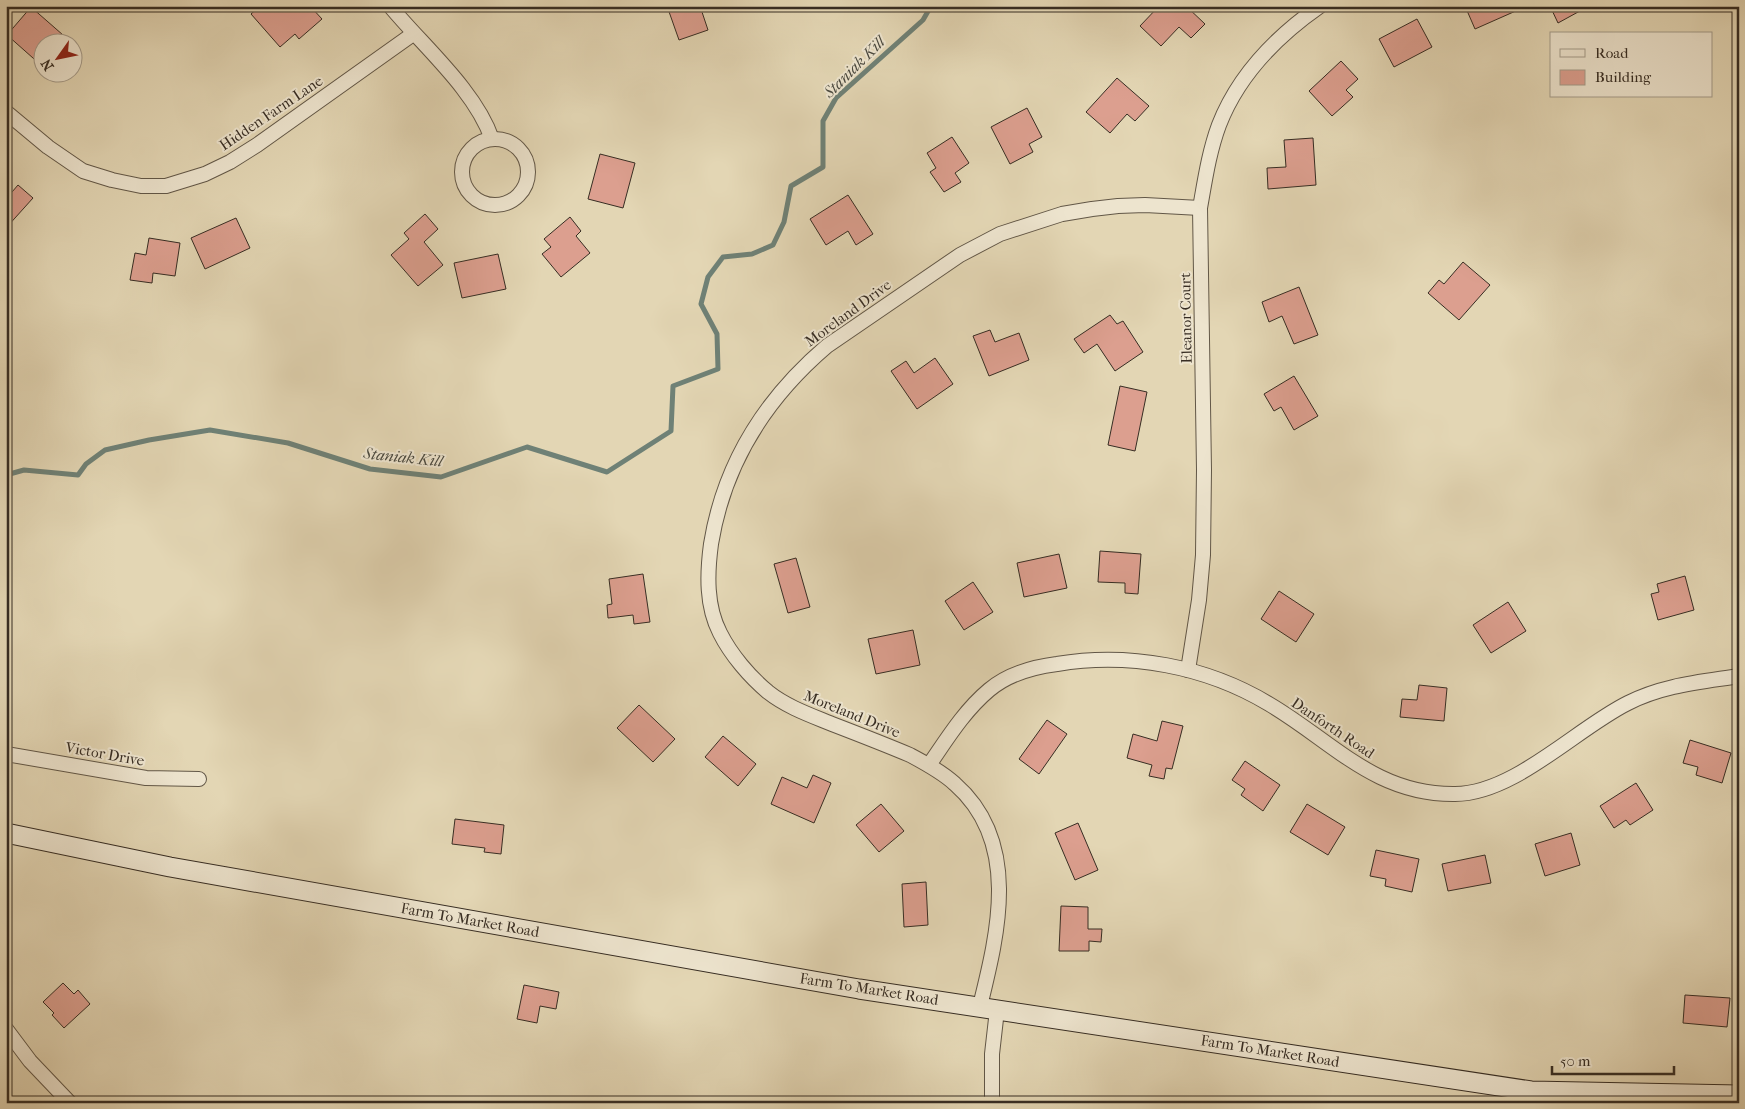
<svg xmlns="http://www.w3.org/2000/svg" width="1745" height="1109" font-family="'IM FELL French Canon',serif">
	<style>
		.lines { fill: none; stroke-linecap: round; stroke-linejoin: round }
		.stream { stroke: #6f8176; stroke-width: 5 }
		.building { fill: #dc9f8f; stroke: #372d23 }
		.street-casing { stroke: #625747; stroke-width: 16 }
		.secondary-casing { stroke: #372d23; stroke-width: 21 }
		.street { stroke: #ede4ce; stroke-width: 14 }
		.secondary { stroke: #ede4ce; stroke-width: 19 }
		.labels { text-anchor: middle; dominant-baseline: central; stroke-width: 4; stroke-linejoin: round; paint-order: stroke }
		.street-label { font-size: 15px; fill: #372d23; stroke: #ede4ce }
		.water-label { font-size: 16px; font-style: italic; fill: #4a493f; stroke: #ede4ce }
	</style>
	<rect width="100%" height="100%" fill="#e3d6b4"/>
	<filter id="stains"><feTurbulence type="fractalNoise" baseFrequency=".004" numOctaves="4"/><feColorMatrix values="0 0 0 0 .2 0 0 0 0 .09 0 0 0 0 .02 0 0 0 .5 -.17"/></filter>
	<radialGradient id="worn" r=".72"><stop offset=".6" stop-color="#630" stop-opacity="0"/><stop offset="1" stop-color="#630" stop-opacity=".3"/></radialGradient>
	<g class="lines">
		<!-- stream -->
		<path class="stream" d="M6,475L24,470L78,475L86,464L105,450L149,440L210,430L288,443L370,469L441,477L527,447L607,472L671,431L673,386L718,369L717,334L701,304L708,277L723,257L752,254L773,245L784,222L791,186L823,167V121L836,98L923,20L931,6"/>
	</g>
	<!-- building -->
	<g class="building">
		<path d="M260,6H310L322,19L299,39L295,34L280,47L251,14Z"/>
		<path d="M667,6H700L708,30L679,40Z"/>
		<path d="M1159,6H1186L1205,24L1191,38L1179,27L1161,46L1140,26Z"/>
		<path d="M1465,6H1527L1475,29Z"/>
		<path d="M1550,6H1589L1558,23Z"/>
		<path d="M31,7L71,42H42V66L7,35Z"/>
		<path d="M1417,19L1432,47L1394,67L1379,39Z"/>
		<path d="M1341,61L1358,79L1346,90L1353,97L1332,116L1309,91Z"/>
		<path d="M1117,78L1149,106L1135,121L1127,114L1110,133L1086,112Z"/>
		<path d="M1027,108L1042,137L1029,144L1033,152L1010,164L991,127Z"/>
		<path d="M952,137L969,163L955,173L961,182L944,192L930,172L936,168L927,153Z"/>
		<path d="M1313,138L1316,185L1268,189L1267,168L1286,167L1284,140Z"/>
		<path d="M600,154L635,163L623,208L588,199Z"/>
		<path d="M18,185L33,198L6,228V199Z"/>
		<path d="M848,195L873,234L856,245L848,231L826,245L810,219Z"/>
		<path d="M425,214L438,229L424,242L443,265L418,286L391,255L409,239L404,233Z"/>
		<path d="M570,217L581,231L576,236L590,253L561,277L542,254L551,247L544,239Z"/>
		<path d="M236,218L250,248L205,269L191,238Z"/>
		<path d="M149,238L180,243L175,276L153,273L152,283L130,280L135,253L146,255Z"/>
		<path d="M498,254L506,289L462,298L454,263Z"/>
		<path d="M1463,262L1490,285L1459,320L1428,293L1439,280L1444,284Z"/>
		<path d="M1299,287L1318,335L1294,344L1282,316L1269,322L1262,302Z"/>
		<path d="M1110,315L1117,324L1123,321L1143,352L1115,371L1097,344L1084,353L1074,339Z"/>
		<path d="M990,330L995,342L1019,333L1029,360L989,376L973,336Z"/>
		<path d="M935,358L953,384L917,409L891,371L906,361L914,373Z"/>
		<path d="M1294,376L1318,416L1294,430L1281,407L1274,411L1264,394Z"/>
		<path d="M1120,386L1147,392L1135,451L1108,445Z"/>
		<path d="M1100,551L1141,554L1138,594L1125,593V583L1098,582Z"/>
		<path d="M1059,554L1067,588L1024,597L1017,563Z"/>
		<path d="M796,558L810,607L788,613L774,564Z"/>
		<path d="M643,574L650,622L634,624L633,615L608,618L607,605L612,604L609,579Z"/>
		<path d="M1685,576L1694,610L1658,620L1651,594L1659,592L1657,584Z"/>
		<path d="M973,582L993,612L964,630L945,601Z"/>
		<path d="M1279,591L1314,614L1296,642L1261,619Z"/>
		<path d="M1508,602L1526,631L1491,653L1473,625Z"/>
		<path d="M913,630L920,665L876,674L868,639Z"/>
		<path d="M1419,685L1447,688L1444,721L1400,717L1402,699L1417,700Z"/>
		<path d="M639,705L675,739L653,762L617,728Z"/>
		<path d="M1047,720L1067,734L1039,774L1019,759Z"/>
		<path d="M1162,721L1183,726L1172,769L1166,768L1164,779L1149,776L1152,765L1127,758L1133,734L1157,741Z"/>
		<path d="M723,736L756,764L738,786L705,757Z"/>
		<path d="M1690,740L1731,753L1722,783L1696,775L1698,767L1683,763Z"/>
		<path d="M1245,761L1280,785L1263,811L1241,795L1245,789L1232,780Z"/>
		<path d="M813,775L831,783L814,823L771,804L782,777L807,788Z"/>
		<path d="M1636,783L1653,810L1630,825L1626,820L1614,828L1600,806Z"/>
		<path d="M881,804L904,831L879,852L856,825Z"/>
		<path d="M1307,804L1345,827L1328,855L1290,832Z"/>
		<path d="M455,819L504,825L501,854L484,852L485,848L452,844Z"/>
		<path d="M1078,823L1098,870L1075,880L1055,833Z"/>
		<path d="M1571,833L1580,865L1545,876L1535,844Z"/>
		<path d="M1376,850L1419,859L1412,892L1385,886L1386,879L1370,876Z"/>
		<path d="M1485,855L1491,883L1448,891L1442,864Z"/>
		<path d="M926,882L928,925L904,927L902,884Z"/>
		<path d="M1061,906L1088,907V929H1102L1101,942L1089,941V951H1059Z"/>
		<path d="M63,983L74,994L78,990L90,1004L64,1028L52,1015L54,1013L43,1002Z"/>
		<path d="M524,985L559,992L556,1009L540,1006L537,1023L517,1019Z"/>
		<path d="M1685,995L1730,998L1727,1027L1683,1023Z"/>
	</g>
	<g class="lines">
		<!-- street casing -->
		<g class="street-casing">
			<g id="street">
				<path d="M390,6C423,46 475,90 492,139"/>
				<path d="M6,112L48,147L83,171L112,180L141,186H166L205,174L230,162L257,145L413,34"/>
				<circle cx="495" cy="172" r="33"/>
				<path d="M1188,670L1199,600L1203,555L1204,470L1200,208C1205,180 1209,152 1219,125C1238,76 1277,36 1320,6"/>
				<path d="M6,754L146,778L199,779"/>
				<path d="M929,765C947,739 964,711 989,690C1008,674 1033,667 1057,664C1129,652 1206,666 1269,704C1332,741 1375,795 1455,794C1514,794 1577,728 1628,703C1663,685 1701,682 1739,676"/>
				<path d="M980,1006C998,933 1021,842 955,784C942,772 925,763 910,755C884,744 858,734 832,724C810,715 787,707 768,692C750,677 731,655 720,633C706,606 707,574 711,544C724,464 766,398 827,346L960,255L1000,234L1062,214L1092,209L1118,206L1145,205L1200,208"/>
				<path d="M6,1029L30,1061L70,1103"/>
				<path d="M992,1103V1054L997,1010"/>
			</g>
		</g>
		<!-- secondary casing -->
		<g class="secondary-casing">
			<path id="secondary" d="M6,833L170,867L859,989L1531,1091L1739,1095"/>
		</g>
		<!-- street -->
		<use href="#street" class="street"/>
		<!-- secondary -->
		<use href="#secondary" class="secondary"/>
	</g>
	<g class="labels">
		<!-- street labels -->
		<g class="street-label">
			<text transform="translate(271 113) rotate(-34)">Hidden Farm Lane</text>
			<text transform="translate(848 313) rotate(-36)">Moreland Drive</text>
			<text transform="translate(1186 318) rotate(-91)">Eleanor Court</text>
			<text transform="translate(852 714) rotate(22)">Moreland Drive</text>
			<text transform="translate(1333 728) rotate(34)">Danforth Road</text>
			<text transform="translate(105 754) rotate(10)">Victor Drive</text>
			<text transform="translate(470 920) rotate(10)">Farm To Market Road</text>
			<text transform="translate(869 989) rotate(9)">Farm To Market Road</text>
			<text transform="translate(1270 1051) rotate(9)">Farm To Market Road</text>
		</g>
		<!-- water labels -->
		<g class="water-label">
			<text transform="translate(854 67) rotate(-45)">Staniak Kill</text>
			<text transform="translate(403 457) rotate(6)">Staniak Kill</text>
		</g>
	</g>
	<!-- margin -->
	<rect width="1745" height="1109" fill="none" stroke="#e3d6b4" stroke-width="25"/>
	<rect x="8" y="8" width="1730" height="1094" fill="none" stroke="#372d23" stroke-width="2.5"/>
	<rect x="12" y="12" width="1720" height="1084" fill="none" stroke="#372d23"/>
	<!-- legend -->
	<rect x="1550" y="32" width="162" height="65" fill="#ede4ce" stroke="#a49b8a"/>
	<rect x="1560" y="49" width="25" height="8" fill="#ede4ce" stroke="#a49b8a"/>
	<text x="1595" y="58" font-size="15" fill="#372d23">Road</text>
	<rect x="1560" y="70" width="25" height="15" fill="#dc9f8f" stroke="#a49b8a"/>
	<text x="1595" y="82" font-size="15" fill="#372d23">Building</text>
	<!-- north arrow -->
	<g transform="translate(58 58) rotate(237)"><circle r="24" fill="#ede4ce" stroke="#a49b8a"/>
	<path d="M0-4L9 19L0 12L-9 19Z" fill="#8f2418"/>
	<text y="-8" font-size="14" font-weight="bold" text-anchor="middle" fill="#372d23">N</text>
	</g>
	<!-- scale -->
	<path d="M1552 1066v8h122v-8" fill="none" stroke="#372d23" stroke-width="2.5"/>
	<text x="1560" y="1066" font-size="15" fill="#372d23" stroke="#ede4ce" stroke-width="4" paint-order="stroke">50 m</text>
	<rect width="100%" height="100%" filter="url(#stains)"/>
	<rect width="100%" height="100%" fill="url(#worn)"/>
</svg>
